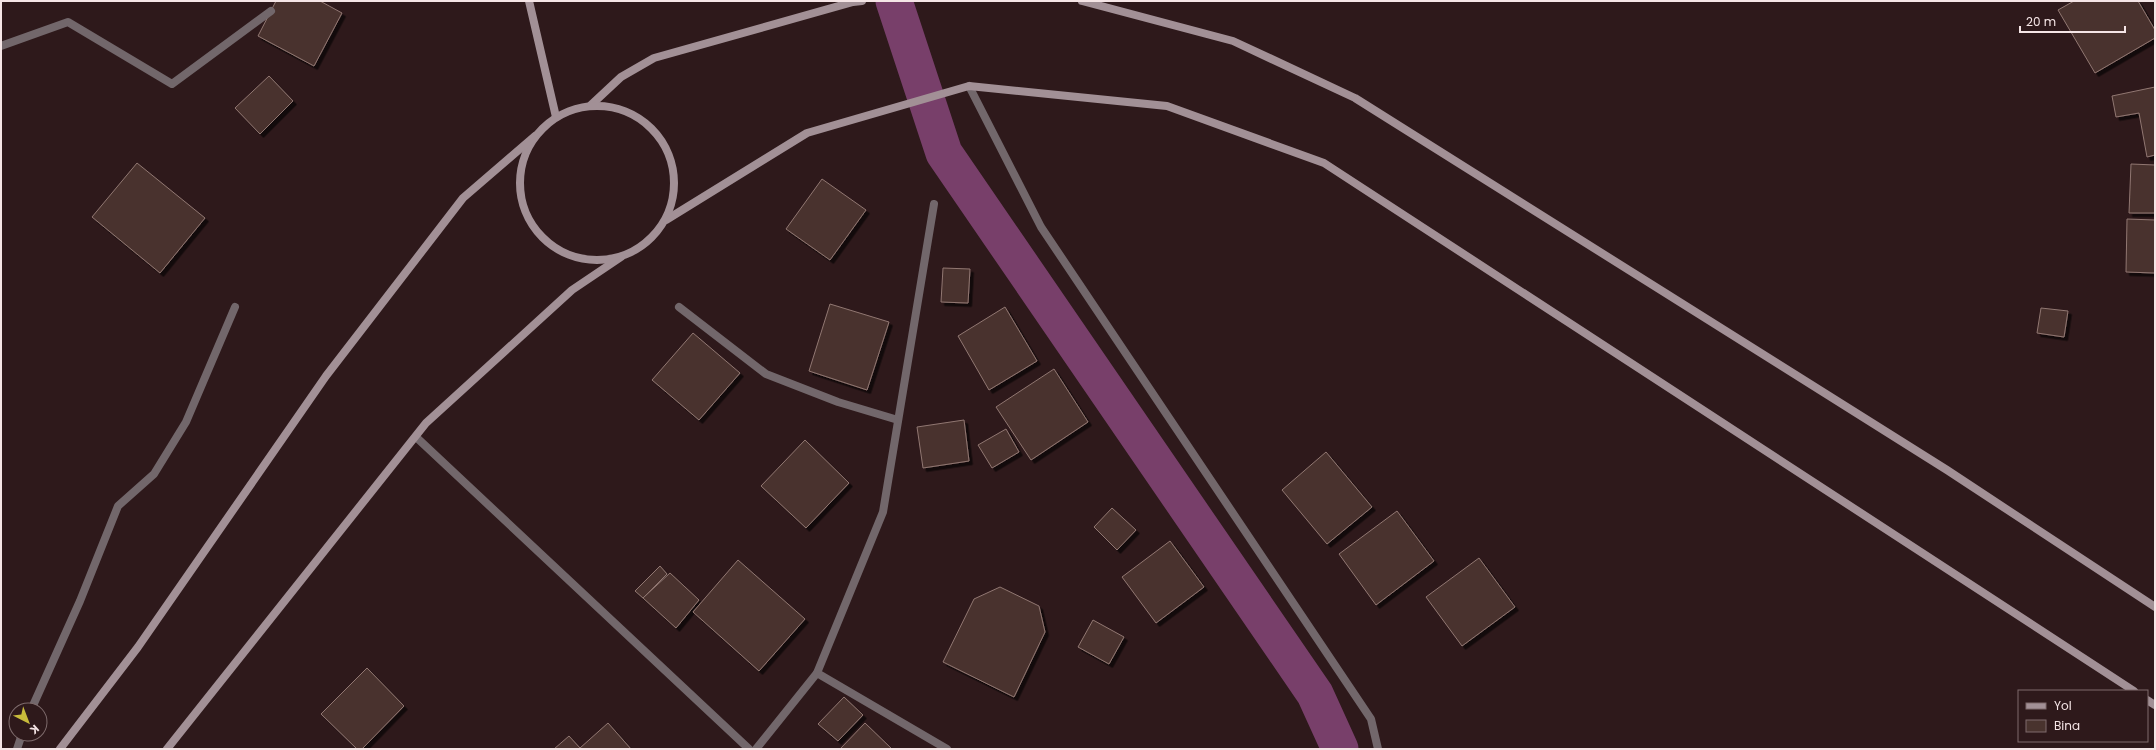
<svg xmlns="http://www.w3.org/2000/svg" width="2156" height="750" font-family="Poppins,sans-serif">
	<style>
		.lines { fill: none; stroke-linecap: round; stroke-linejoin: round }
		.canal { stroke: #783f6a; stroke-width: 37 }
		.building { fill: #49332e; stroke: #917772; filter: url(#shadow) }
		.minor { stroke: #72676b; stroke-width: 8 }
		.secondary { stroke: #a29096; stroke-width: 8 }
	</style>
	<defs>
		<filter id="shadow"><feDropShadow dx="3.5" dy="3.5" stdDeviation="0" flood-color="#0009"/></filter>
	</defs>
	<rect width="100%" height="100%" fill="#2e191b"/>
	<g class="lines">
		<!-- canal -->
		<path class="canal" d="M894,1L944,153L1315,694L1340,749"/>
	</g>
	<!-- building -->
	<g class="building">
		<path d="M276,1H320L342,13L314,66L258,36Z"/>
		<path d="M2074,1H2138L2155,30V38L2095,73L2058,10Z"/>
		<path d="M269,76L293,101L260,134L235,108Z"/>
		<path d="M2155,87V155L2147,157L2139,113L2116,117L2112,96Z"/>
		<path d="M137,163L205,218L160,273L92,217Z"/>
		<path d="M2131,164L2155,165V213H2129Z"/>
		<path d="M822,179L866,210L830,260L786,229Z"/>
		<path d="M2127,219L2155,220V273L2126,272Z"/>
		<path d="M943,268L970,269L968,303L941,302Z"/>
		<path d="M830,304L889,322L867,390L809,371Z"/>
		<path d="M1005,307L1037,361L989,390L958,336Z"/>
		<path d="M2041,308L2068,311L2064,337L2037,333Z"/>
		<path d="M693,333L740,373L699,420L652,380Z"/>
		<path d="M1054,369L1088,422L1031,460L996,407Z"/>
		<path d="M964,420L969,461L923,468L917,427Z"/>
		<path d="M1006,429L1019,452L992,468L978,445Z"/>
		<path d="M805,440L849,483L806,528L761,486Z"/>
		<path d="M1326,452L1372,507L1327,544L1282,490Z"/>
		<path d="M1112,508L1136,530L1117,550L1094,527Z"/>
		<path d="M1397,511L1434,561L1376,605L1339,554Z"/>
		<path d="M1170,541L1204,587L1156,623L1122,577Z"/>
		<path d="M1479,558L1515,607L1462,646L1426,597Z"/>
		<path d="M738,560L805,619L759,671L693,612Z"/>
		<path d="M660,566L667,574L643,598L635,591Z"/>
		<path d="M670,573L699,600L676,628L643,598Z"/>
		<path d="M1000,587L1039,606L1045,632L1014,697L943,662L974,599Z"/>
		<path d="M1093,620L1124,637L1109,664L1078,647Z"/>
		<path d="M367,668L404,706L362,749H357L321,714Z"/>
		<path d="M844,697L863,715L838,741L818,724Z"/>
		<path d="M608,723L631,749H554L569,736L580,748Z"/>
		<path d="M865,723L892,749H840Z"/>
	</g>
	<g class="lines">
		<!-- minor -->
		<g class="minor">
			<path d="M1,46L68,22L172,84L271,11"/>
			<path d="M969,86L1041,227L1371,719L1378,749"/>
			<path d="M679,307L766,374L838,402L898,420"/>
			<path d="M416,437L749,749"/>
			<path d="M817,673L947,749"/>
			<path d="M31,710L80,601L118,506L154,474L186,422L235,307"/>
			<path d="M17,749L22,734"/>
			<path d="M756,749L817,673L883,512L934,204"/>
		</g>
		<!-- secondary -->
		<g class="secondary">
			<path d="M529,1L556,117"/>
			<path d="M1082,1L1233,41L1355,98L1947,470L2155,607"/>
			<path d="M591,105L621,77L654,58L853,2L862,1"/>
			<circle cx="597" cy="183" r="77"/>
			<path d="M666,220L807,133L969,86L1167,106L1324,163L2134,691"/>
			<path d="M2147,700L2155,705"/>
			<path d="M60,749L138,647L326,376L463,198L535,136"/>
			<path d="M167,749L426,423L572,290L621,257"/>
		</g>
	</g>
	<!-- border -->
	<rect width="2156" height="750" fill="none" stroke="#f5e5e6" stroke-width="4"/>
	<!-- legend -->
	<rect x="2018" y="690" width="130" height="52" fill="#2e191b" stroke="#7e6b6c"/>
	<rect x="2026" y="703" width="20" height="6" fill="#a29096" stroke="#7e6b6c"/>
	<text x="2054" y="710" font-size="12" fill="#f5e5e6">Yol</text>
	<rect x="2026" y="720" width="20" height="12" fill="#49332e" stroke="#7e6b6c"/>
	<text x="2054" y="730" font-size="12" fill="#f5e5e6">Bina</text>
	<!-- north arrow -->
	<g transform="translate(28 722) rotate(138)"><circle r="19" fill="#2e191b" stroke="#7e6b6c"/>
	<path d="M0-3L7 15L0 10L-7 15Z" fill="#c8bb3b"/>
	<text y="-6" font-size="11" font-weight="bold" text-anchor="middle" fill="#f5e5e6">K</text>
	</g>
	<!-- scale -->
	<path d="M2020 26v6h105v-6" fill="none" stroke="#f5e5e6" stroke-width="2"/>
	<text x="2026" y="26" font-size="12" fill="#f5e5e6" stroke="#2e191b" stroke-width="3" paint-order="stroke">20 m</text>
</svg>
